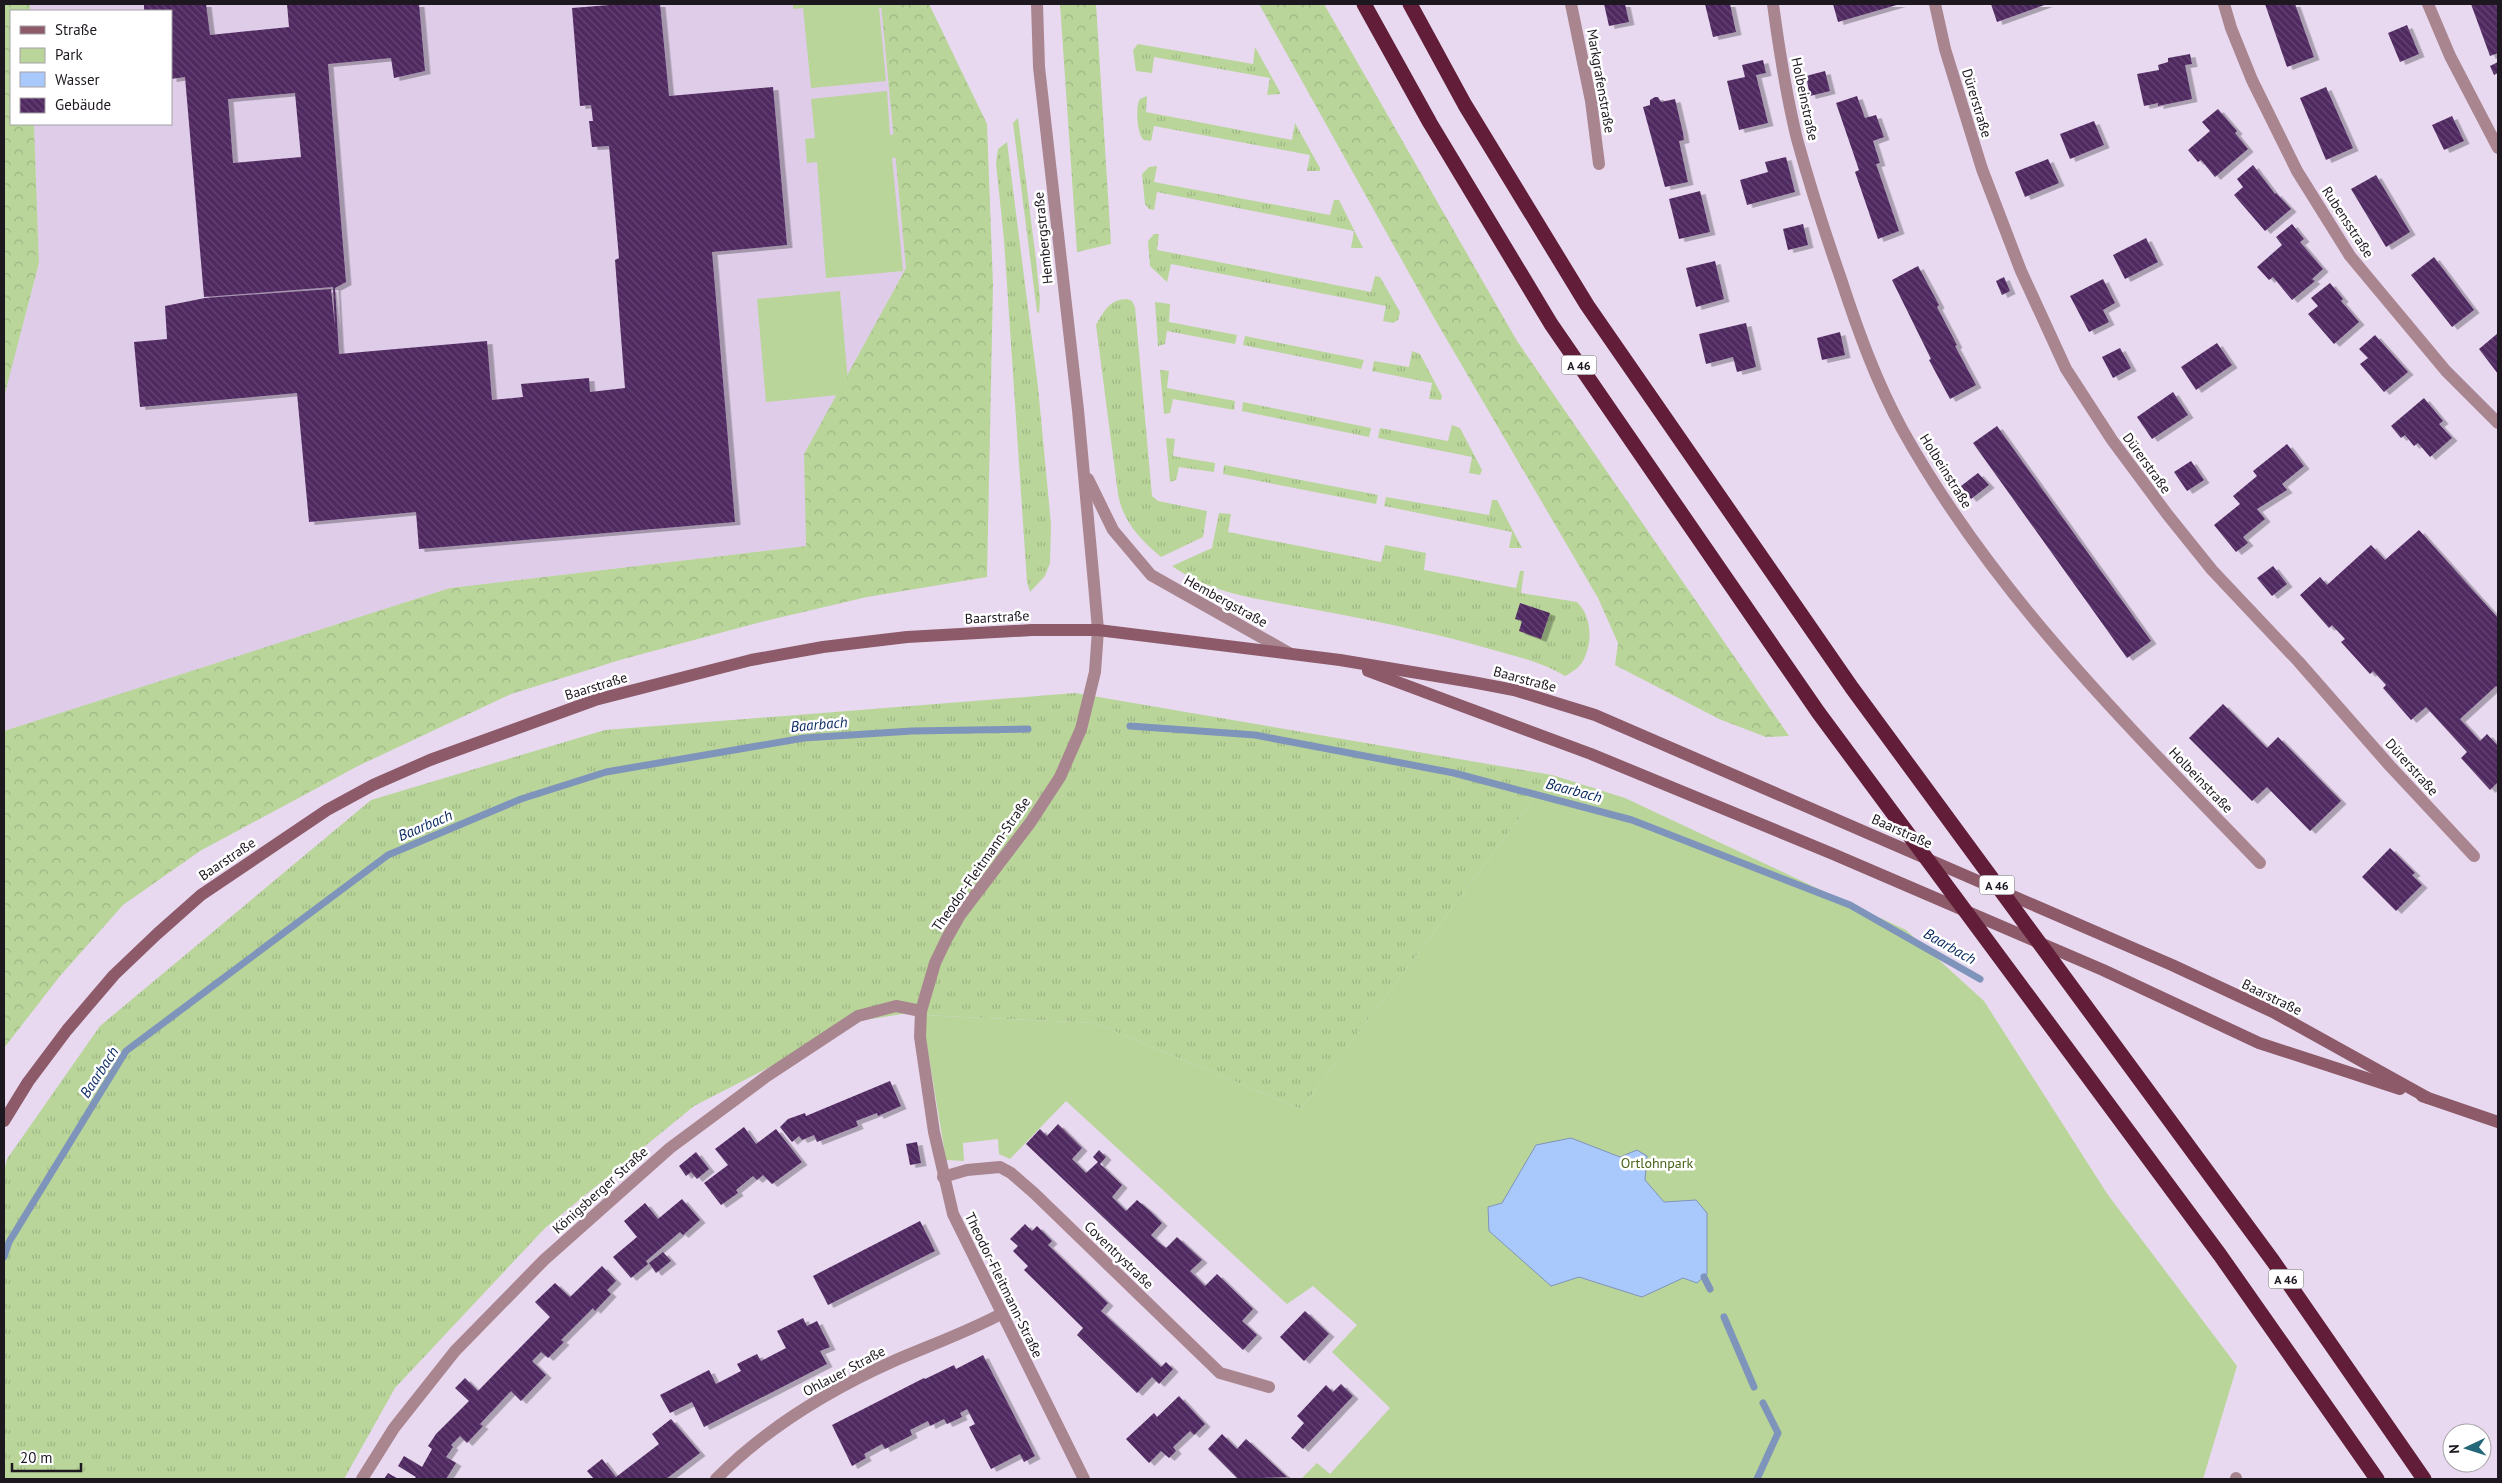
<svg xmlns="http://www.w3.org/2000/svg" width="2502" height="1483" font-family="'PT Sans',sans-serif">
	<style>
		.built { fill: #dfcce8 }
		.grass { fill: url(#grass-tufts) }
		.forest { fill: url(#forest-crowns) }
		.park { fill: #b9d59a }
		.water { fill: #a9c9fd; stroke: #7f94ba }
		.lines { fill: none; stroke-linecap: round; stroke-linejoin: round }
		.stream { stroke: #7f94ba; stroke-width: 7 }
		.building { fill: url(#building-back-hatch); fill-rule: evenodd; filter: url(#shadow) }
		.minor { stroke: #a9858f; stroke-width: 12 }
		.secondary { stroke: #8c5a69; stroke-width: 12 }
		.motorway { stroke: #621e38; stroke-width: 15 }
		.labels { text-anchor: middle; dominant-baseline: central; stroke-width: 5; stroke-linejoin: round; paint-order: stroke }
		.shield { fill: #fff; stroke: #615d62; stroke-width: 1 }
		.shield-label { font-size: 12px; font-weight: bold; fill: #1d171f }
		.street-label { font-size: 14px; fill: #1d171f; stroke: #fff }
		.park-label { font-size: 14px; fill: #466218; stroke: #fff }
		.water-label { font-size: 15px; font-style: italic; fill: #06275e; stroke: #fff }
	</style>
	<defs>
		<pattern id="grass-tufts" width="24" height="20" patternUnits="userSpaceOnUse" patternTransform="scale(1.25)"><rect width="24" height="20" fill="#b9d59a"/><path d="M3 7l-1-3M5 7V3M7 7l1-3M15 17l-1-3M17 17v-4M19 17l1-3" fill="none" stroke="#9fb684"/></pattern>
		<pattern id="forest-crowns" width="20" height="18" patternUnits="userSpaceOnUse" patternTransform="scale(1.25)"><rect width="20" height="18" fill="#b9d59a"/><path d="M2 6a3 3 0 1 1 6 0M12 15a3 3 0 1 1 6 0" fill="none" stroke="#9fb684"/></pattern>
		<pattern id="building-back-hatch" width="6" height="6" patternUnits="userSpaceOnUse" patternTransform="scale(1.25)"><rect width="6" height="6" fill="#502961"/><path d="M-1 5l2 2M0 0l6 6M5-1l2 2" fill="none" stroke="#654673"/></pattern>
		<filter id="shadow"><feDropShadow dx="5.5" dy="3" stdDeviation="0" flood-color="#0004"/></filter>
	</defs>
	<rect width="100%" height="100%" fill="#e8d9f0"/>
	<!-- built -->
	<path class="built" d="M30,4H881L906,268L804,454L806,546L450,588L4,731V397L39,263L34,124H171V11H30Z"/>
	<!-- grass -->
	<g class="grass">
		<path d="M1138,44L1253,64L1255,47L1280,92V94L1267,95L1270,78L1154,57L1152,73L1136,71L1133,50Z"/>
		<path d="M1147,96L1146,112L1292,140L1295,123L1320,168V171H1307L1310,155L1154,126L1151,141L1144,140C1137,136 1135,106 1140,99Z"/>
		<path d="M1018,118L1036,260L1040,300L1039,313L1037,312L1013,123Z"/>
		<path d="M1007,142L1038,387L1051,524L1050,563L1045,576L1030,592L1027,582L1004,240L996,163L998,149Z"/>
		<path d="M1157,166L1154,182L1330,215L1334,200H1339L1363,248H1351L1354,231L1157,192L1154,210L1149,209L1145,204L1142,174L1149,167Z"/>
		<path d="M1154,234H1159L1157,250L1371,292L1375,276L1380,277L1400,312L1398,320L1393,323L1383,321L1386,306L1171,264L1167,282L1150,266L1148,241Z"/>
		<path d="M1127,299L1132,301L1135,307L1152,496L1158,501L1207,511L1203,537L1161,557C1140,539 1123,522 1118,494L1096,325C1104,311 1110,299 1127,299Z"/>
		<path d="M1155,302L1170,304L1169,322L1237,335L1235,344L1167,331L1165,344L1158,346Z"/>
		<path d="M1245,336L1364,360L1361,369L1243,345Z"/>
		<path d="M1412,351L1420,354L1442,396L1441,400L1429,399L1432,383L1372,371L1374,361L1409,367Z"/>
		<path d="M1160,370L1169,371L1167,388L1235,401L1234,410L1173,399L1170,413L1164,414Z"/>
		<path d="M1243,402L1371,428L1369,437L1242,411Z"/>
		<path d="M1452,425L1460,428L1482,470L1480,475L1469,473L1472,457L1378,438L1380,428L1448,441Z"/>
		<path d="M1166,438L1175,439L1173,456L1215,463L1214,472L1179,467L1176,480L1170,482Z"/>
		<path d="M1224,465L1378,495L1376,504L1223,474Z"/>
		<path d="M1386,497L1489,515L1492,500H1497L1522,548H1509L1512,532L1384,506Z"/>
		<path d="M1219,513L1231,514L1228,532L1381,562L1385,545L1426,553L1424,570L1516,588L1520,571H1524L1521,593L1577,602C1592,616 1593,643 1583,661C1579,668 1572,672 1565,676C1542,662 1515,656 1490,649C1428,631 1365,619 1301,607C1257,599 1210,593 1172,566L1212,548Z"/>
		<path d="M1075,693L1552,775L1301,1109L1095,1023L922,1015L921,1011L859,1021L694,1106L545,1228L395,1388L344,1479H4V1171L7,1159L100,1026L371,800L605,730Z"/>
	</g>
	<!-- forest -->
	<g class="forest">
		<path d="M4,4H30V11H11V124H34L39,263L4,397Z"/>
		<path d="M881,4H929L987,124L993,285L987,577L867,597L757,623L620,660L511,694L358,766L200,851L123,905L60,976L4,1048V731L450,588L806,546L804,454L906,268Z"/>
		<path d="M1060,4H1096L1111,244L1077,252Z"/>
		<path d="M1259,4H1324L1517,341L1789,736L1766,737L1719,719L1615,665L1618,643L1598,598L1433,316Z"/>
	</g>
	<!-- park -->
	<g class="park">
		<path d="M793,4H890V7L879,8L886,81L811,88L803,8L793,9Z"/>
		<path d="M887,91L890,135L901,134L903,157L892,158L903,271L826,278L817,162L807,163L805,139L815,138L811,99Z"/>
		<path d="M840,291L849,394L766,402L757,299Z"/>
		<path d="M1552,775L1625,798L1906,930L1984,1001L2108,1195L2237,1366L2203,1479H1301L1317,1463L1330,1474L1390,1408L1332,1352L1357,1325L1313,1286L1287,1304L1066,1101L1010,1159L999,1154L998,1139L963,1143L964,1161L946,1160L922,1015L1095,1023L1301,1109Z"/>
	</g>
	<!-- water -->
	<path class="water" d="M1571,1138L1620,1157L1637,1150L1647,1156L1645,1180L1664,1202L1696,1200L1707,1213V1274L1697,1283L1683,1278L1642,1297L1579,1277L1551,1286L1489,1231L1488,1207L1502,1203L1536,1145Z"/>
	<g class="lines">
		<!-- stream -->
		<g class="stream">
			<path d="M1130,726L1255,735L1454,773L1632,820L1850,905L1980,979"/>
			<path d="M4,1257L9,1242L126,1051L388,855L521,799L606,772L804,738L912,731L1028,729"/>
			<path d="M1704,1277L1710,1289"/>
			<path d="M1724,1317L1754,1387"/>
			<path d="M1757,1479L1778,1433L1763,1403"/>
		</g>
	</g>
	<!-- building -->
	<g class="building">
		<path d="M144,4H206L210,35L289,27L287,4H419L425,71L394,78L391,58L328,64L346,282L335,288L339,354L487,341L492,400L523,397L521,384L589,378L590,392L625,388L615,260L619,258L609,146L592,147L589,121H593L591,105L580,106L572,8L622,4H660L669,96L773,87L787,245L712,252L735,522L419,549L416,512L309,522L297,393L140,407L134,342L167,339L165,306L205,298L331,289L335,327L333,287L204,297L185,77L171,79V11H144ZM295,93L301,157L233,163L228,99Z"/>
		<path d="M1604,4H1625L1629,22L1609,26Z"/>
		<path d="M1705,4H1730L1736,32L1713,37Z"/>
		<path d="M1833,4H1900L1838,22Z"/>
		<path d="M1991,4H2047L1997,22Z"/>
		<path d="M2265,4H2295L2314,57L2287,67Z"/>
		<path d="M2471,4H2498V53L2490,56Z"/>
		<path d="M2407,25L2419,54L2400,62L2388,33Z"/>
		<path d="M2190,54L2192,64L2185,65L2192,99L2158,106V103L2144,106L2137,74L2159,70L2158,65L2168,62V58Z"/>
		<path d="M1763,60L1766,73L1756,75L1768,123L1739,130L1727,81L1745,77L1742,65Z"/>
		<path d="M2498,62V73L2494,75L2490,66Z"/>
		<path d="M1825,71L1830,91L1810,96L1806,76Z"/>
		<path d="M2326,87L2353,148L2326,160L2300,98Z"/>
		<path d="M1857,96L1865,118L1876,115L1884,137L1873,141L1880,163L1876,164L1899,231L1878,239L1855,172L1859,170L1836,103Z"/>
		<path d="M1655,97H1658L1661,102L1675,99L1683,133L1684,140L1679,141L1688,182L1665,187L1643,107L1650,105V100Z"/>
		<path d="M2218,109L2237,131L2235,133L2248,149L2215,177L2201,160L2198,162L2188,150L2210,131L2202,122Z"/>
		<path d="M2452,116L2464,141L2444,150L2432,125Z"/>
		<path d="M2094,121L2104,145L2070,159L2060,134Z"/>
		<path d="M1786,157L1795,192L1747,205L1740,180L1768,172L1765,162Z"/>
		<path d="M2048,159L2059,183L2025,197L2015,172Z"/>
		<path d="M2253,165L2275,194L2276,193L2291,209L2265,231L2234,195L2243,187L2237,179Z"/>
		<path d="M2376,175L2410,232L2386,247L2351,189Z"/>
		<path d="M1700,191L1710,232L1679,239L1669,199Z"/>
		<path d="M1803,224L1808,245L1788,250L1783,229Z"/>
		<path d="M2292,224L2304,239L2300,242L2323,269L2312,279L2315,281L2292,300L2273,277L2269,280L2257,267L2282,245L2276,237Z"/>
		<path d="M2146,238L2158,262L2125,279L2113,255Z"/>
		<path d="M2434,257L2474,310L2452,327L2411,275Z"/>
		<path d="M1715,261L1724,299L1696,307L1686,268Z"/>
		<path d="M1918,266L1939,305L1937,307L1957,345L1955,346L1976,385L1950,399L1929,360L1931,359L1892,280Z"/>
		<path d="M2004,277L2010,291L2002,295L1996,281Z"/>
		<path d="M2103,279L2115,303L2103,310L2109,322L2089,332L2070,296Z"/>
		<path d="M2330,283L2343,299L2341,301L2359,322L2334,344L2308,314L2318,306L2311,298Z"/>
		<path d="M1746,323L1756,367L1737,372L1733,357L1706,364L1699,334Z"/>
		<path d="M1840,332L1845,355L1822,360L1817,338Z"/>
		<path d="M2498,333V374L2479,349Z"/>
		<path d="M2375,335L2408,372L2384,392L2360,364L2368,358L2359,349Z"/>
		<path d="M2217,343L2232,365L2196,390L2181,367Z"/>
		<path d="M2120,348L2131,368L2113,378L2102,357Z"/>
		<path d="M2173,392L2188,415L2152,439L2137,417Z"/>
		<path d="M2424,398L2443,421L2439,424L2452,438L2430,457L2418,443L2414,446L2405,435L2401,438L2391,426Z"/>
		<path d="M1997,426L2151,641L2127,658L1973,443Z"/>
		<path d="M2287,444L2304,466L2282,484L2287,490L2257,509L2265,519L2243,537L2248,543L2236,552L2214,525L2240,504L2233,496L2257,476L2253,471Z"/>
		<path d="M2191,461L2204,480L2187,491L2174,472Z"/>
		<path d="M1978,473L1989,485L1971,499L1961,486Z"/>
		<path d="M2419,530L2498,618V688L2496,686L2460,719L2480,741L2487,734L2498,746V782L2490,790L2461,758L2467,752L2426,707L2411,720L2383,688L2386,685L2373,671L2370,674L2341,642L2345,639L2332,625L2329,628L2300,595L2320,577L2327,585L2371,545L2385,560Z"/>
		<path d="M2273,566L2287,584L2272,596L2257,578Z"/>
		<path d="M1520,603L1550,613L1541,639L1519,631L1522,621L1515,619Z"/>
		<path d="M2223,704L2267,748L2278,737L2341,801L2310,831L2267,787L2252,801L2189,738Z"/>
		<path d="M2390,848L2415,873L2412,875L2422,885L2396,911L2362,877Z"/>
		<path d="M890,1081L901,1106L878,1116L877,1113L856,1121L858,1126L817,1142L814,1135L802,1140L799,1136L792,1142L780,1127L788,1119L805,1113L806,1116Z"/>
		<path d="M1058,1124L1082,1148L1072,1159L1086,1173L1098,1162L1093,1157L1099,1150L1106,1157L1100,1164L1122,1185L1112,1197L1126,1211L1137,1200L1150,1211L1162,1223L1151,1235L1158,1242L1166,1248L1177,1237L1202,1260L1190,1271L1205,1286L1217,1274L1253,1309L1242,1321L1257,1335L1243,1350L1026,1144L1040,1129L1047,1136Z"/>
		<path d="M744,1127L756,1144L776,1129L802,1162L772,1184L763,1175L757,1180L753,1176L736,1190L738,1193L721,1205L704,1183L728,1165L715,1149Z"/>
		<path d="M917,1142L921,1163L910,1165L906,1144Z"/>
		<path d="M696,1152L709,1169L697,1179L691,1172L686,1176L679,1166Z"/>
		<path d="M682,1199L700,1220L683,1235L680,1232L646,1261L648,1264L631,1278L613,1257L637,1237L624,1221L645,1203L658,1219Z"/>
		<path d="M920,1221L935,1251L828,1305L813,1276Z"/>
		<path d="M1025,1224L1032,1231L1037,1226L1052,1241L1048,1245L1108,1303L1101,1311L1161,1367L1166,1362L1173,1369L1159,1384L1152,1377L1137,1393L1077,1335L1083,1328L1024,1270L1028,1266L1013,1251L1018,1246L1010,1239Z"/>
		<path d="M663,1252L671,1261L656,1273L649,1263Z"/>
		<path d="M602,1266L616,1281L607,1290L611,1294L595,1311L593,1308L561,1340L564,1342L548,1358L541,1352L532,1361L546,1375L521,1401L511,1391L480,1424L483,1426L467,1443L460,1436L451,1445L453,1447L446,1457L456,1463L446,1479H414L416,1477L398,1466L404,1456L422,1467L432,1449L428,1446L436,1434L469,1401L455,1388L465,1378L478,1391L550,1317L535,1302L555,1283L570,1297Z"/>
		<path d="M1305,1311L1329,1334L1304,1361L1280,1337Z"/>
		<path d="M803,1318L807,1326L817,1321L830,1347L820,1351L827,1364L704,1427L692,1402L670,1413L660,1395L709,1370L716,1384L741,1371L737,1364L757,1354L761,1361L786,1348L777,1331Z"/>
		<path d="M983,1355L1035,1456L1024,1462L1020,1454L991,1469L969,1427L975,1424L967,1409L960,1413L962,1417L947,1424L944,1419L930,1426L928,1421L910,1430L912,1435L885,1449L882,1444L864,1454L866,1458L852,1466L832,1425L924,1378L925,1379L954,1365L956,1369Z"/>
		<path d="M1341,1384L1353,1396L1303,1449L1291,1438L1304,1423L1297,1416L1326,1385L1333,1392Z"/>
		<path d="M1179,1396L1205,1424L1194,1435L1190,1431L1173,1447L1176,1451L1169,1458L1161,1451L1149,1463L1126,1439L1154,1413L1157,1417Z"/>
		<path d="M671,1419L700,1453L666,1479H594L587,1471L602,1459L616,1477L659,1444L652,1434Z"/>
		<path d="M1222,1434L1237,1449L1246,1439L1287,1477L1238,1479L1208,1449Z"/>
		<path d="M388,1473L398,1479H384Z"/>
	</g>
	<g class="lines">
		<!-- minor -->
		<g class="minor">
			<path d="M1037,4L1039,67L1078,410L1094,584L1098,630L1095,672L1081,729L1060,777L1030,823L960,915L947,938L935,963L921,1011L920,1037L934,1132L953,1214L1084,1479"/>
			<path d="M1571,4L1591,101L1599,164"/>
			<path d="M1773,4C1779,49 1786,94 1797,139C1810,186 1825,233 1841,279C1858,331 1876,381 1902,429C1994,595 2129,727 2260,863"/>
			<path d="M1935,4L1945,49L1982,169L2021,271L2066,369L2112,440L2167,514L2212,570L2298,661L2390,766L2474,856"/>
			<path d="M2224,4L2231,28L2252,80L2297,171L2350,256L2446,371L2498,423"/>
			<path d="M2428,4L2450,56L2498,148"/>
			<path d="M1088,479L1113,530L1151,575L1289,653"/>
			<path d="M943,1177L967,1170L1000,1167L1011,1173L1034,1193L1220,1373L1269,1387"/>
			<path d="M362,1479L394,1428L455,1351L544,1260L670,1148L767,1076L858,1016L896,1006L921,1011"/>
			<path d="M716,1479C766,1428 831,1389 896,1360C931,1345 967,1332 1001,1314"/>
			<path d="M2236,1479V1478"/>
		</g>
		<!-- secondary -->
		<g class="secondary">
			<path d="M1368,671L1591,754L1833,854L2103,970L2259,1043L2400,1089"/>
			<path d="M2422,1096L2498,1122"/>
			<path d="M4,1121L28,1082L67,1030L114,975L157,934L201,895L327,810L373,785L430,760L595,700L751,660L823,647L907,637L1032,630H1098L1340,660L1472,682L1514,690L1595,715L2172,965L2273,1012L2428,1098"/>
		</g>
		<!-- motorway -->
		<g class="motorway">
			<path d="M1364,4L1430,123L1551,324L1818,712L2220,1255L2377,1479"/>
			<path d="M1410,4L1465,105L1587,305L1852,688L2273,1261L2424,1479"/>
		</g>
	</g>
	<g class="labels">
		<!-- shield labels -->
		<g class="shield">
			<rect x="1561.5" y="355.5" width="35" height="19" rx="4"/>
			<rect x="1979.5" y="875.5" width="35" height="19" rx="4"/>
			<rect x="2268.5" y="1269.5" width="35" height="19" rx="4"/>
		</g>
		<g class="shield-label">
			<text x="1579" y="365">A 46</text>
			<text x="1997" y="885">A 46</text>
			<text x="2286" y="1279">A 46</text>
		</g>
		<!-- street labels -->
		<g class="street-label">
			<text transform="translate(1601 81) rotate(80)">Markgrafenstraße</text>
			<text transform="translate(1805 99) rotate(78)">Holbeinstraße</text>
			<text transform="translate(1977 103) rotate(73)">Dürerstraße</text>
			<text transform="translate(2348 222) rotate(57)">Rubensstraße</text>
			<text transform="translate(1043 238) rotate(-96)">Hembergstraße</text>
			<text transform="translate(2147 463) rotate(54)">Dürerstraße</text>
			<text transform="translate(1946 471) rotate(58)">Holbeinstraße</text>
			<text transform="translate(1226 601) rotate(29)">Hembergstraße</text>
			<text transform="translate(997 617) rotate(-3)">Baarstraße</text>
			<text transform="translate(1525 679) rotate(15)">Baarstraße</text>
			<text transform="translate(596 686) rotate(-17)">Baarstraße</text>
			<text transform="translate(2412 767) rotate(48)">Dürerstraße</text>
			<text transform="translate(2201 780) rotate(46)">Holbeinstraße</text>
			<text transform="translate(1902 831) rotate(24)">Baarstraße</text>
			<text transform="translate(227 859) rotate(-34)">Baarstraße</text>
			<text transform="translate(981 864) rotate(-55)">Theodor-Fleitmann-Straße</text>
			<text transform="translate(2272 997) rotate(26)">Baarstraße</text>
			<text transform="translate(600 1190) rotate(-42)">Königsberger Straße</text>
			<text transform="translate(1119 1255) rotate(44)">Coventrystraße</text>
			<text transform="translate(1004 1285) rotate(64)">Theodor-Fleitmann-Straße</text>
			<text transform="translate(844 1371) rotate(-28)">Ohlauer Straße</text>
		</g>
		<!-- park labels -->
		<g class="park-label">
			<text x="1657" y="1163">Ortlohnpark</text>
		</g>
		<!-- water labels -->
		<g class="water-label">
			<text transform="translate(819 724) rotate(-5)">Baarbach</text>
			<text transform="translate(1574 790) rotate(15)">Baarbach</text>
			<text transform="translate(425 825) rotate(-23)">Baarbach</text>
			<text transform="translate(1950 946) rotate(30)">Baarbach</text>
			<text transform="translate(99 1072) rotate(-57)">Baarbach</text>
		</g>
	</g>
	<!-- border -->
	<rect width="2502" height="1483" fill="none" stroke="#1d171f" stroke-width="10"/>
	<!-- legend -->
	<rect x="10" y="10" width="162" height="115" fill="#ffffff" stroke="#a5a2a5"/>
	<rect x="20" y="26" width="25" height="8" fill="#8c5a69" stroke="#a5a2a5"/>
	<text x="55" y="35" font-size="15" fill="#1d171f">Straße</text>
	<rect x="20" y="48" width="25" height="15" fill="#b9d59a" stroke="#a5a2a5"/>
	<text x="55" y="60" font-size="15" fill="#1d171f">Park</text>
	<rect x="20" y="72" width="25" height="15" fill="#a9c9fd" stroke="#a5a2a5"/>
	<text x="55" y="85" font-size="15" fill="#1d171f">Wasser</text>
	<rect x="20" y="98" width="25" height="15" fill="url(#building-back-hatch)" stroke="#a5a2a5"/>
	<text x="55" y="110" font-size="15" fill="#1d171f">Gebäude</text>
	<!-- north arrow -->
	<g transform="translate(2467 1448) rotate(266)"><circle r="24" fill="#ffffff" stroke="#a5a2a5"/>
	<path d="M0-4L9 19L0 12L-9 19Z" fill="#236779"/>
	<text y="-8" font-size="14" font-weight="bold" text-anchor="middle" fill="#1d171f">N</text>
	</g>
	<!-- scale -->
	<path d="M12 1463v8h69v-8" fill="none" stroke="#1d171f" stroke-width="2.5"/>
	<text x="20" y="1463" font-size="15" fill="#1d171f" stroke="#ffffff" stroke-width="4" paint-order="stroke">20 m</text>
</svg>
